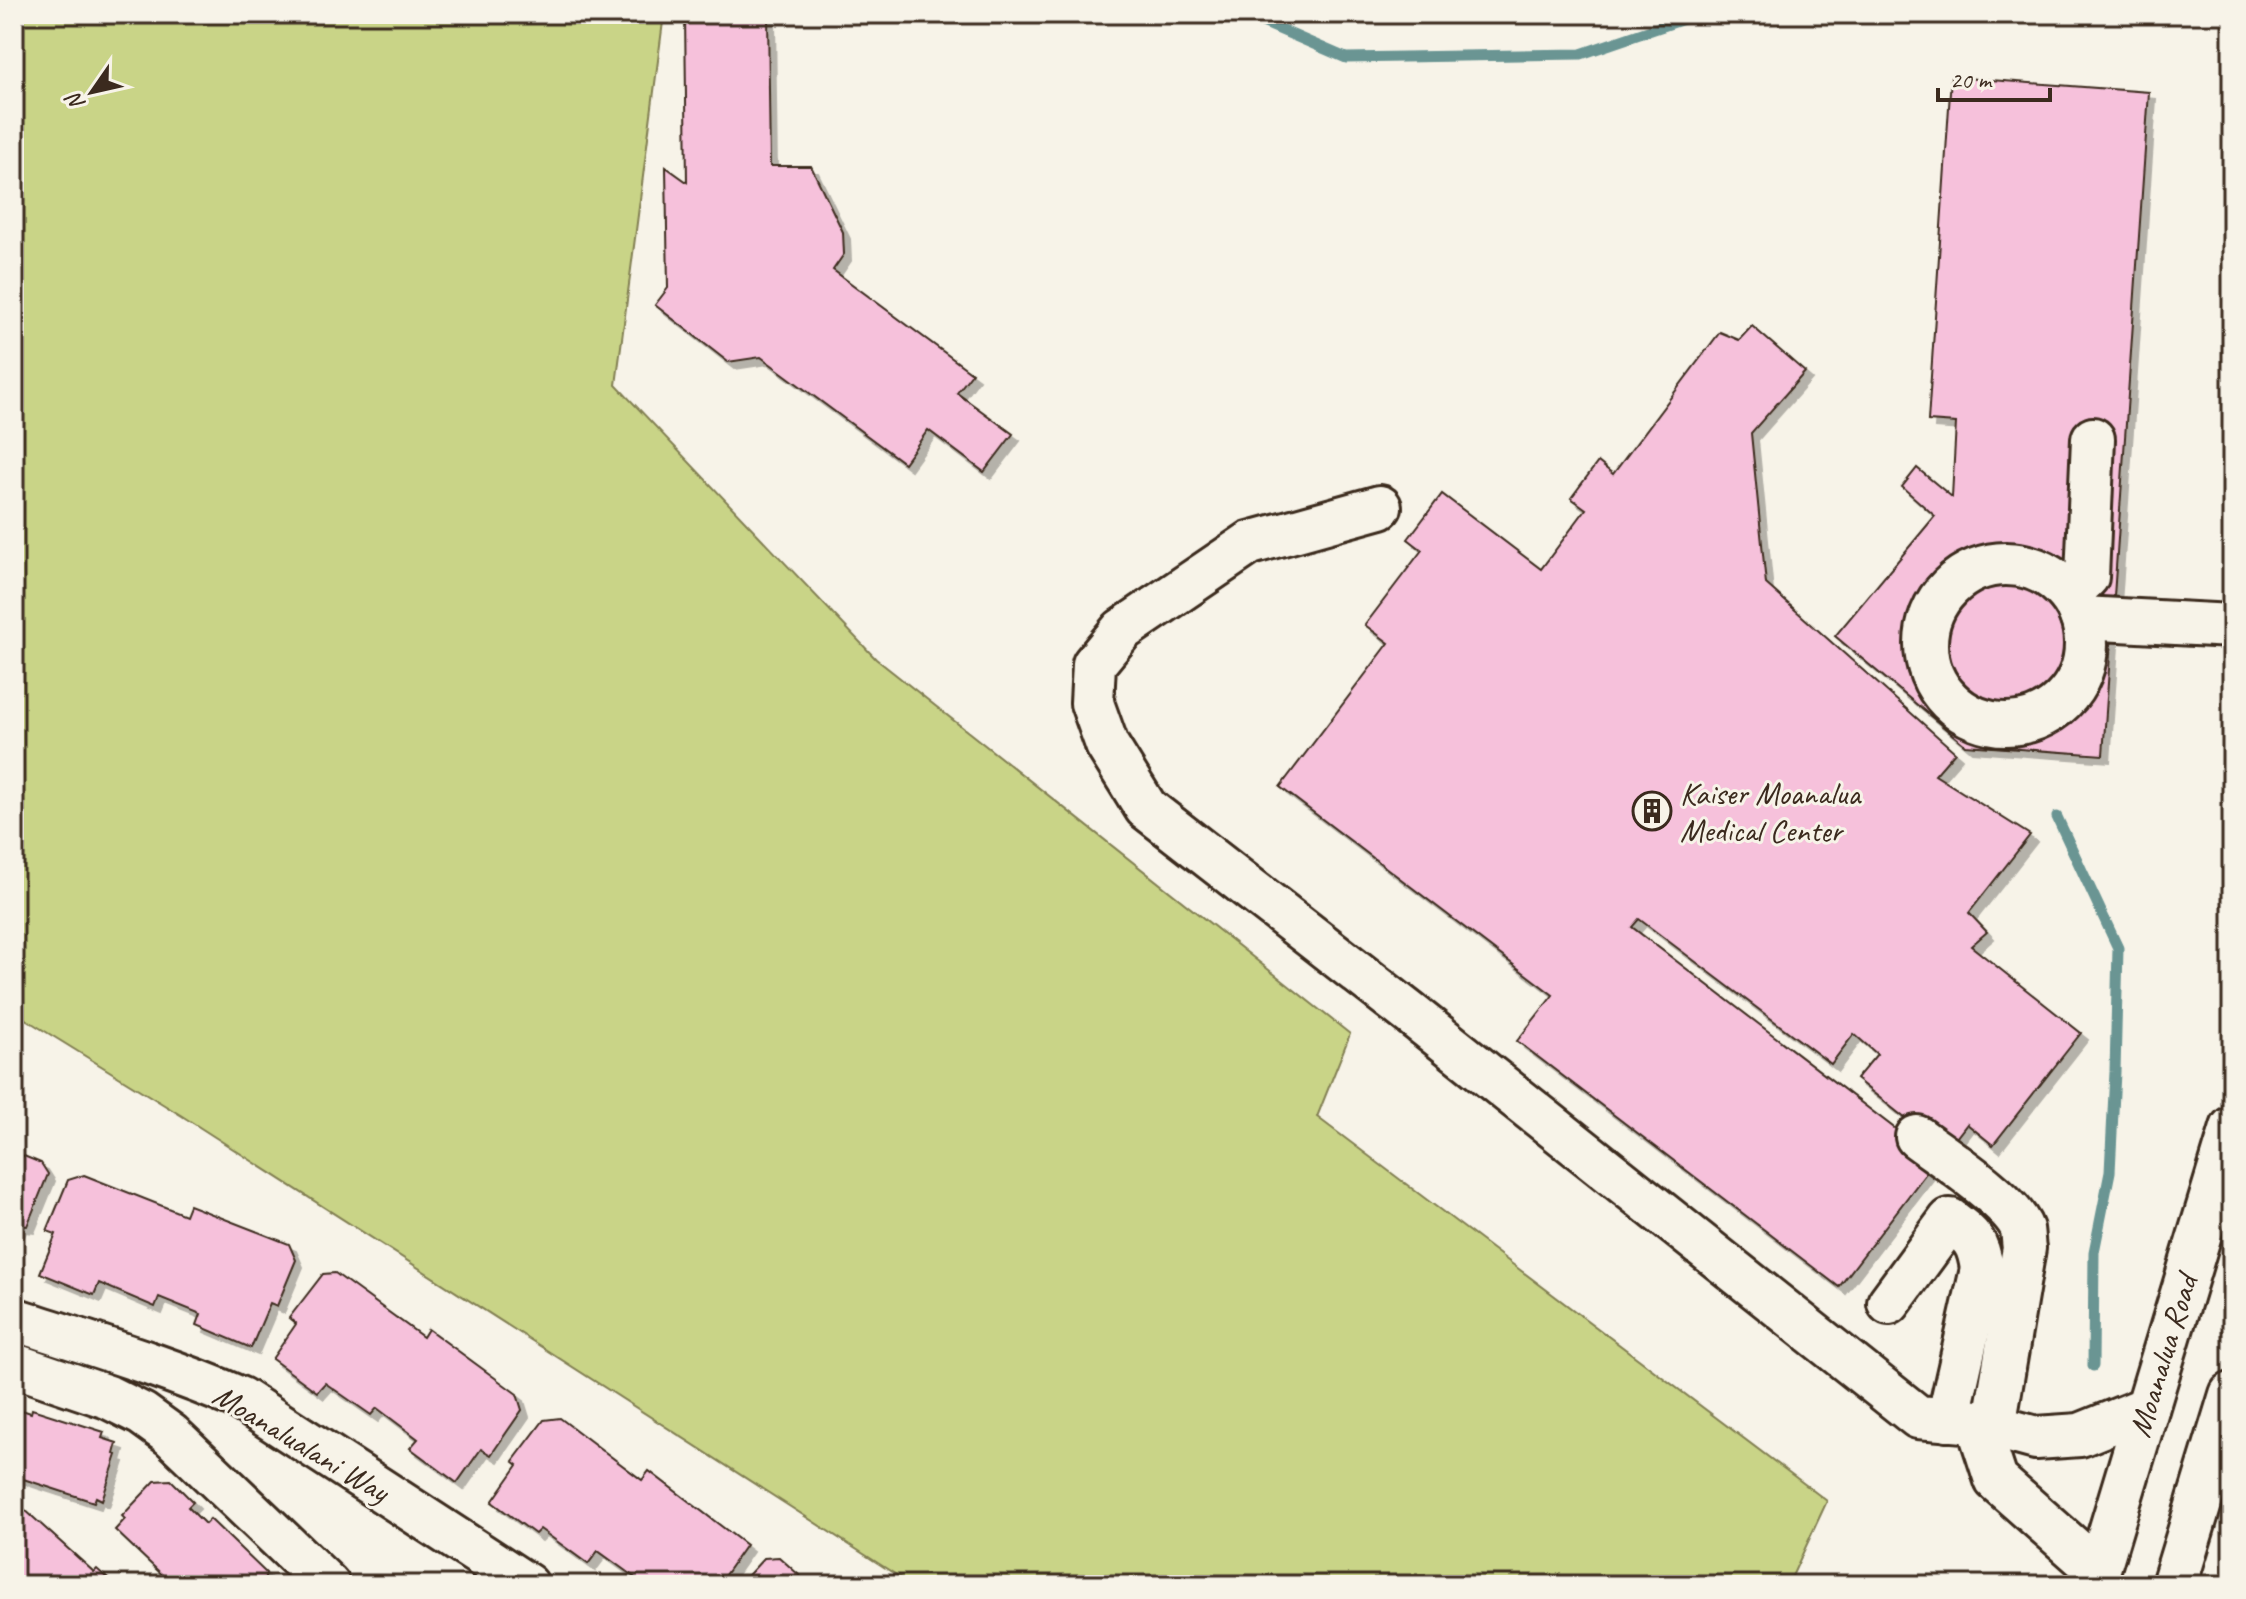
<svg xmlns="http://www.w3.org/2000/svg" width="2246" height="1599" font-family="Caveat,sans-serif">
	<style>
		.green { fill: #c9d487; stroke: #827f52; stroke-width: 2 }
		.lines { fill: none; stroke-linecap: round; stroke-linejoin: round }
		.stream { stroke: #6a9593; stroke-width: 11 }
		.building { fill: #f6c1db; stroke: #3b2a1e; stroke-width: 2; filter: url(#shadow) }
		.minor-casing { stroke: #3b2a1e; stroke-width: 48 }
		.highway-casing { stroke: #3b2a1e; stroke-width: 50 }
		.minor { stroke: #f7f3e8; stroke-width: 42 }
		.highway { stroke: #f7f3e8; stroke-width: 44 }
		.labels { text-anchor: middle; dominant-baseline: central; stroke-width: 6; stroke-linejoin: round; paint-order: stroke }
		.poi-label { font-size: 32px; fill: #3b2a1e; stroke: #f7f3e8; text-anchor: start }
		.street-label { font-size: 32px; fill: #3b2a1e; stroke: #f7f3e8 }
	</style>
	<defs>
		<filter id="shadow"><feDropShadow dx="7" dy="7" stdDeviation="0" flood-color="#0004"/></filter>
	</defs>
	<rect width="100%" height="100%" fill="#f7f3e8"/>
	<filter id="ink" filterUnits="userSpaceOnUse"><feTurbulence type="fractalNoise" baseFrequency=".0125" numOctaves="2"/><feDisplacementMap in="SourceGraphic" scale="16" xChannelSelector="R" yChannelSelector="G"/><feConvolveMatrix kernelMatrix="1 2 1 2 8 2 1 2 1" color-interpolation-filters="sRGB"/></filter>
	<g filter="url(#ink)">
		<!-- green -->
		<path class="green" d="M14,14H664L616,385L876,659L1350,1034L1317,1117L1827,1501L1788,1585H912L182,1116L14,1012Z"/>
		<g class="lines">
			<!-- stream -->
			<g class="stream">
				<path d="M1244,14L1346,58L1581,54L1698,14"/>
				<path d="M2057,817L2118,948L2115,1072L2110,1172L2094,1252L2093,1366"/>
			</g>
		</g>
		<!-- building -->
		<g class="building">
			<path d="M685,14H768L770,166H811L843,232L844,254L833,270L972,373L957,393L1013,434L984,472L928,430L904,463L761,357L728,362L655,305L668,288L666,167L687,182Z"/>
			<path d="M1951,77L2149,92L2103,755L1965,745L1835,636L1935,516L1902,487L1917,468L1952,497L1956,423L1928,421Z"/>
			<path d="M1752,326L1805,372L1751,433L1766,584L1955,752L1935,775L2030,835L1969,913L1987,932L1971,946L2081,1033L1993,1145L1967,1124L1946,1151L1856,1079L1877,1054L1854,1034L1831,1064L1639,919L1632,927L1936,1160L1839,1287L1517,1041L1553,995L1280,787L1389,643L1365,625L1422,550L1408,539L1442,494L1541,569L1586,509L1571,498L1598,462L1613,474L1720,332L1739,340Z"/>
			<path d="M14,1152L41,1163L48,1174L27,1226L19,1225L14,1237Z"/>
			<path d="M84,1175L185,1215L189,1205L289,1244L296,1260L277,1306L270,1303L251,1348L197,1325L201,1314L159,1297L155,1307L99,1283L94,1295L40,1273L56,1234L47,1231L68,1180Z"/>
			<path d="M335,1273L423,1337L428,1329L517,1394L522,1410L491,1455L481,1449L457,1483L410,1448L418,1439L377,1408L371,1415L325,1383L317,1392L272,1359L296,1324L289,1318L323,1274Z"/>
			<path d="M15,1408L31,1413L32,1409L104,1432L102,1438L117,1443L114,1454L117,1455L102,1500L96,1497L94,1502L14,1476Z"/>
			<path d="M560,1418L642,1480L649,1471L746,1545L718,1585H638L641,1582L598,1551L588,1564L540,1529L535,1534L492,1502L518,1465L513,1461L544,1420Z"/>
			<path d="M171,1480L193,1502L188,1507L205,1524L210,1519L266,1573L264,1580L268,1585H173L115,1530L125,1519L122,1516L155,1481Z"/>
			<path d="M14,1500L94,1572L97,1569L115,1585H14Z"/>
			<path d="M779,1557L810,1585H739L764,1558Z"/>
		</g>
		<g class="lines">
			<!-- minor casing -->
			<g class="minor-casing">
				<g id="minor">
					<path d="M1380,507L1250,543L1122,630L1094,664L1092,703L1107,745L1146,808L1411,1014L1918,1417L1977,1422L2036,1438L2080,1435L2147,1408"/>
					<circle cx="2006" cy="644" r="80"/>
					<path d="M2069,594L2087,577L2093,439"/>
					<path d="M2082,618L2232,626"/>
					<path d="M1917,1137C1942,1156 2012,1201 2022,1229C2023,1235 2023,1243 2024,1248L1994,1427"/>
					<path d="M1889,1303L1950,1220C1972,1237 1978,1241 1982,1269L1948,1420"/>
					<path d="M14,1319C90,1344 167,1367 241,1399L527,1585"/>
					<path d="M14,1365L108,1397L142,1414L171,1435L328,1585"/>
					<path d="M1977,1422L1996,1480L2098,1570"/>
					<path d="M2094,1585L2232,1128"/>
				</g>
			</g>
			<!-- highway casing -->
			<g class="highway-casing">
				<path id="highway" d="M2174,1585L2232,1395"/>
			</g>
			<!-- minor -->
			<use href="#minor" class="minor"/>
			<!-- highway -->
			<use href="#highway" class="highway"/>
		</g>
	</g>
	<!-- icons -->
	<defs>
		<g id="building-ring" transform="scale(2)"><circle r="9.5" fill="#f7f3e8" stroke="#3b2a1e" stroke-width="1.5"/><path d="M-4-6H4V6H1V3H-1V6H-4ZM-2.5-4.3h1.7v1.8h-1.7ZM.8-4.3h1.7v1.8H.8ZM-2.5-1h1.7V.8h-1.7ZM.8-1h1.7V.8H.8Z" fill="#3b2a1e"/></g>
	</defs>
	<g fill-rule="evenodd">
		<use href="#building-ring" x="1652" y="811"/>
	</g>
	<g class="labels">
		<!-- poi labels -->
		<g class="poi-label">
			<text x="1680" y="793">Kaiser Moanalua<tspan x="1680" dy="37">Medical Center</tspan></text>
		</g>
		<!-- street labels -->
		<g class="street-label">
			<text transform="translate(2163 1356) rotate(-73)">Moanalua Road</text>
			<text transform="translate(301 1443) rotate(31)">Moanalualani Way</text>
		</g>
	</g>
	<!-- margin -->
	<rect width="2246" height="1599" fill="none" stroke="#f7f3e8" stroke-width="48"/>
	<rect x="24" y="24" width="2198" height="1551" fill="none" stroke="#3b2a1e" stroke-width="3" filter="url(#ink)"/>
	<!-- north arrow -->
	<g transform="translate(92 92) rotate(236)" stroke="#f7f3e8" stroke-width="6" paint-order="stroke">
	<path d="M0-6L14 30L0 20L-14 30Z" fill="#3b2a1e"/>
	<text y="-12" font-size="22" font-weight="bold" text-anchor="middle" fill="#3b2a1e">N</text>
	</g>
	<!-- scale -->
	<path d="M1938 88v12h112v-12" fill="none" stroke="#3b2a1e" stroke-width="4"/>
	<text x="1950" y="88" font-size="24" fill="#3b2a1e" stroke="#f7f3e8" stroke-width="6" paint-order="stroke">20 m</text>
</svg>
